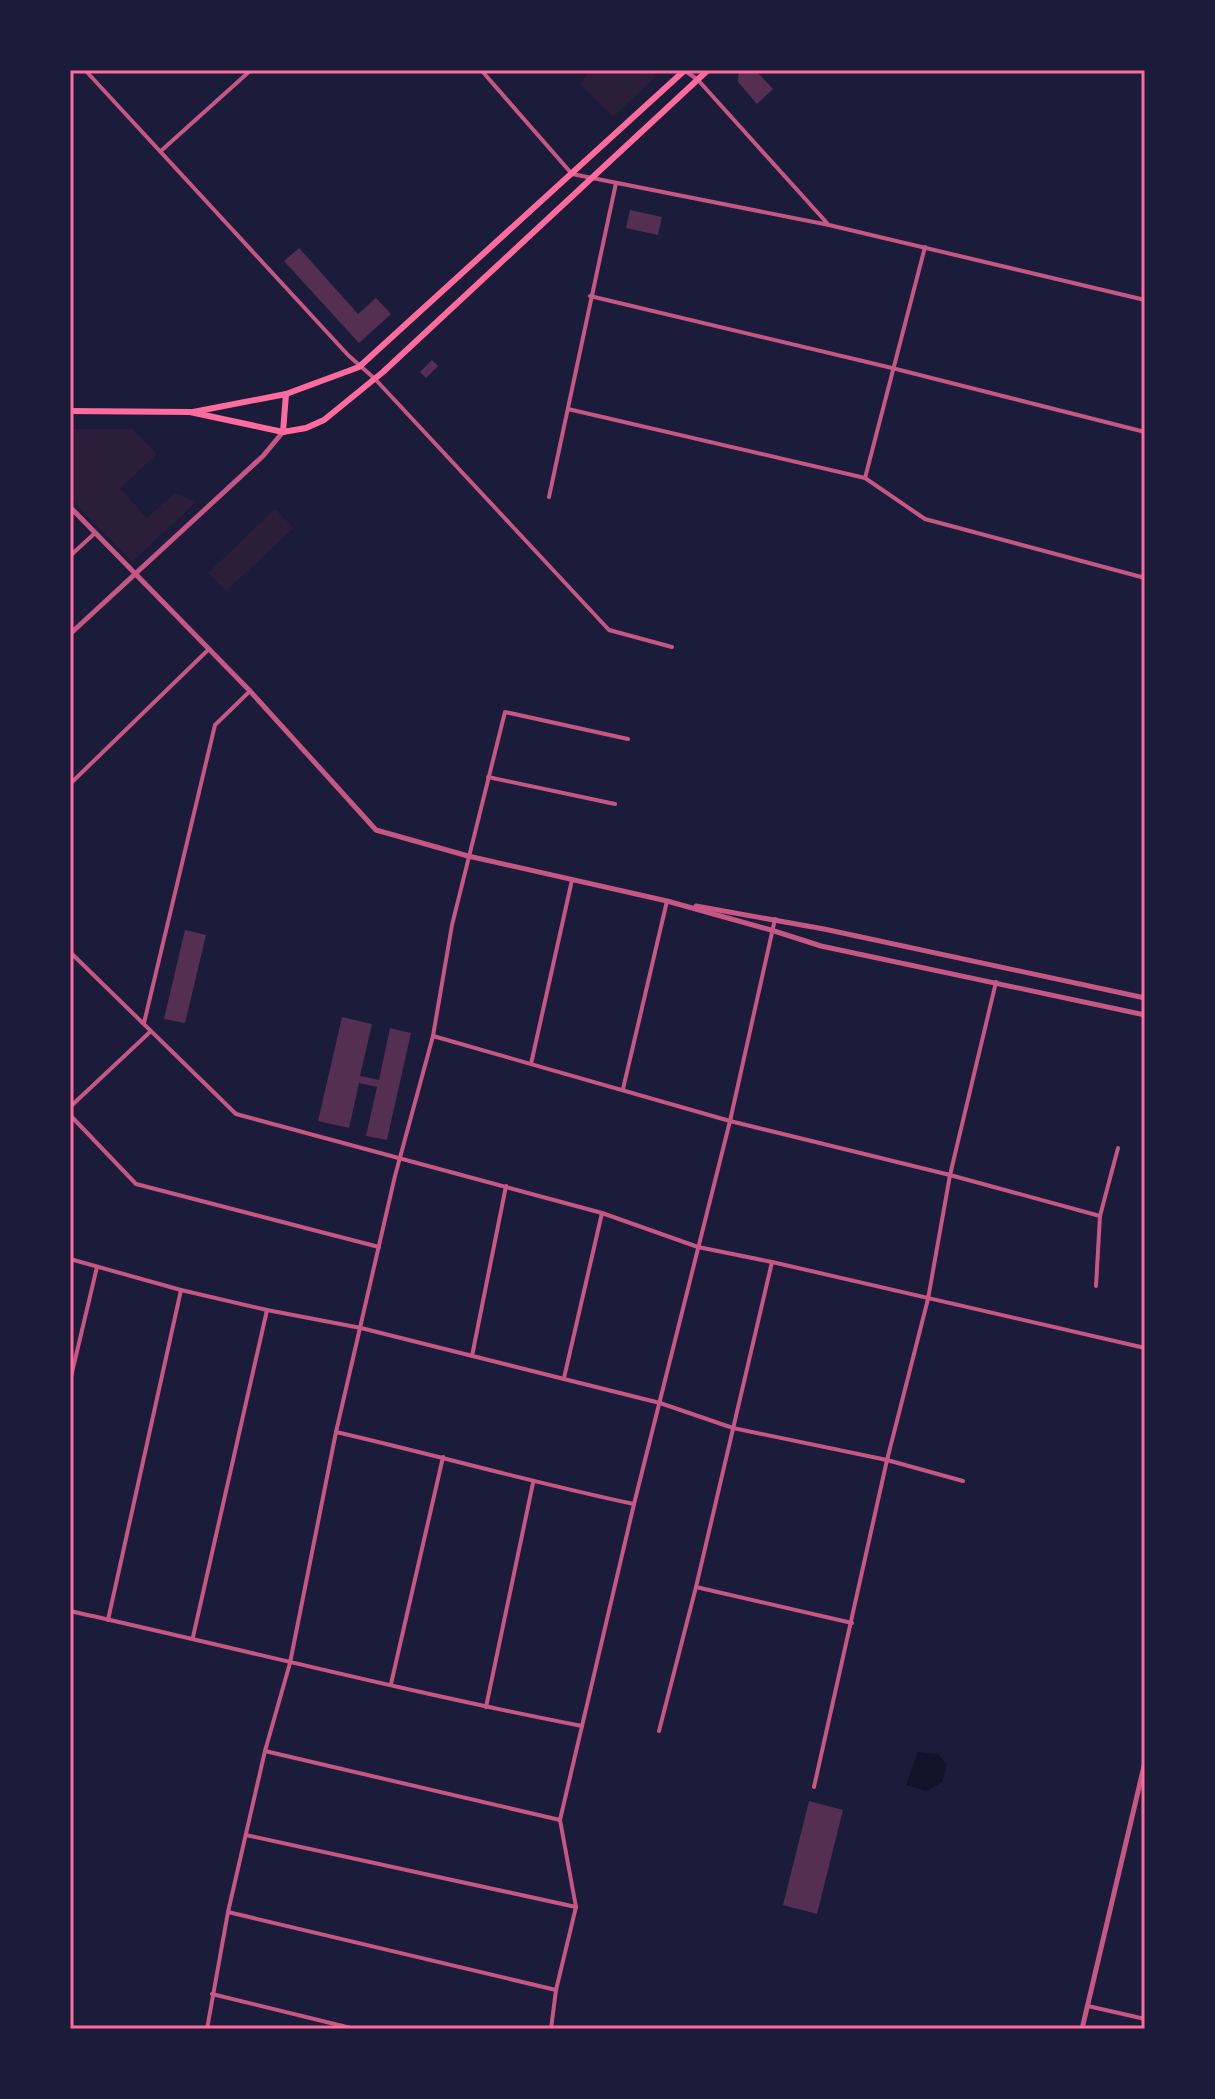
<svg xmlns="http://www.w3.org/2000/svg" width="1215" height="2099" font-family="'PT Sans',sans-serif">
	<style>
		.green { fill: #2a1e3b }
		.water { fill: #12122b }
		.building { fill: #542f53 }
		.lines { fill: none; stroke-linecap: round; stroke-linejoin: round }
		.minor { stroke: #c65784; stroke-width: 4 }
		.tertiary { stroke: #c65784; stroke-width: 5 }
		.secondary { stroke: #ff6b9d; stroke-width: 6 }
		.neatline { fill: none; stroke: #ff6b9d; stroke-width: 3 }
	</style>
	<rect width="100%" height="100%" fill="#1b1b3a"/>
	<!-- green -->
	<g class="green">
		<path d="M591,70H648L656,76L613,117L580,84Z"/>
		<path d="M70,429H133L157,454L120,488L147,518L175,493L196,502L132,562L70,498Z"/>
		<path d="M275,509L294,528L226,591L208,573Z"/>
	</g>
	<!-- water -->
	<path class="water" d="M918,1752L938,1754L947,1765L942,1782L926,1791L906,1785Z"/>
	<!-- building -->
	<g class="building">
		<path d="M739,70H761L758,73L773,89L757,104L738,82Z"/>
		<path d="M630,210L662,217L658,235L626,228Z"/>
		<path d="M299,248L358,314L376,298L391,314L359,343L284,261Z"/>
		<path d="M432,360L438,366L426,378L420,372Z"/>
		<path d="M185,930L206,935L185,1023L164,1019Z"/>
		<path d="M342,1017L372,1024L360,1076L379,1080L390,1028L411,1033L387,1140L366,1136L377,1087L359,1083L349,1128L318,1121Z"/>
		<path d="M809,1801L843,1810L817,1914L783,1905Z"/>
	</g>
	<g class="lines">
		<!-- minor -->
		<g class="minor">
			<path d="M85,70L348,355L375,379L609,630L672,647"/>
			<path d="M481,70L572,174L829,225L1145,300"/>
			<path d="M684,70L698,80L827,223"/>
			<path d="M162,150L251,70"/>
			<path d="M590,296L892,368L1145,432"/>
			<path d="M568,409L865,478L925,519L1145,578"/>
			<path d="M865,478L925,247"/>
			<path d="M549,497L616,183"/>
			<path d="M70,556L95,533"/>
			<path d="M488,777L615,804"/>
			<path d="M70,784L209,649"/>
			<path d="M70,952L236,1114L602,1213L698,1247L772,1262L1145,1348"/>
			<path d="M144,1023L215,725L250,691"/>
			<path d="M433,1036L730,1121L950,1175L1100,1216"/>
			<path d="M531,1064L572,880"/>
			<path d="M623,1089L667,901"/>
			<path d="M70,1107L151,1031"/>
			<path d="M70,1115L136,1184L379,1247"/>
			<path d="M70,1259L181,1290L267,1310L361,1328L564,1379L660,1403L733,1428L887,1460L963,1481"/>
			<path d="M1096,1286L1100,1216L1118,1148"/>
			<path d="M472,1356L506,1186"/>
			<path d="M564,1378L602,1213"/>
			<path d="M70,1381L97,1267"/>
			<path d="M336,1432C436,1455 534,1483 634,1504"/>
			<path d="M696,1587L852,1623"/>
			<path d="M70,1611C241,1649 411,1693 582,1726"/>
			<path d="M108,1620L181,1290"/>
			<path d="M193,1637L267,1310"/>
			<path d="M391,1684L443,1457"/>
			<path d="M486,1707L533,1483"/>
			<path d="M659,1731L696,1587L772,1262"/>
			<path d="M265,1751L560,1820"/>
			<path d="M814,1787L887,1460L928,1299L950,1175L996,982"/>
			<path d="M246,1835L576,1907"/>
			<path d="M228,1912L556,1990"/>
			<path d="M212,1994L355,2029"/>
			<path d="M1088,2006L1145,2019"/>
			<path d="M207,2029L228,1912L265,1751L290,1663L336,1432L395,1176L433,1036L452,925L505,712L628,739"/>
			<path d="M551,2029L556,1990L576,1907L560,1820L634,1504L730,1121L775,919"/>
		</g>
		<!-- tertiary -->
		<g class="tertiary">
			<path d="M70,507L250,691L376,830L468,856L667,901L771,930L821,946L1145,1015"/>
			<path d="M70,634L263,456L283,432"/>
			<path d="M696,906L824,929L1145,998"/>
			<path d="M1082,2029L1145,1762"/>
		</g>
		<!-- secondary -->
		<g class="secondary">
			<path d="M70,411L190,412L283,432L306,428L324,420L383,372L708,70"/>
			<path d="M193,412L286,394L359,367L685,70"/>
			<path d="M283,432L286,394"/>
		</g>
	</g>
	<!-- border -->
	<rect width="1215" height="2099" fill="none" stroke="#1b1b3a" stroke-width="144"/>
	<rect x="72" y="72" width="1071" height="1955" class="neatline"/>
</svg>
